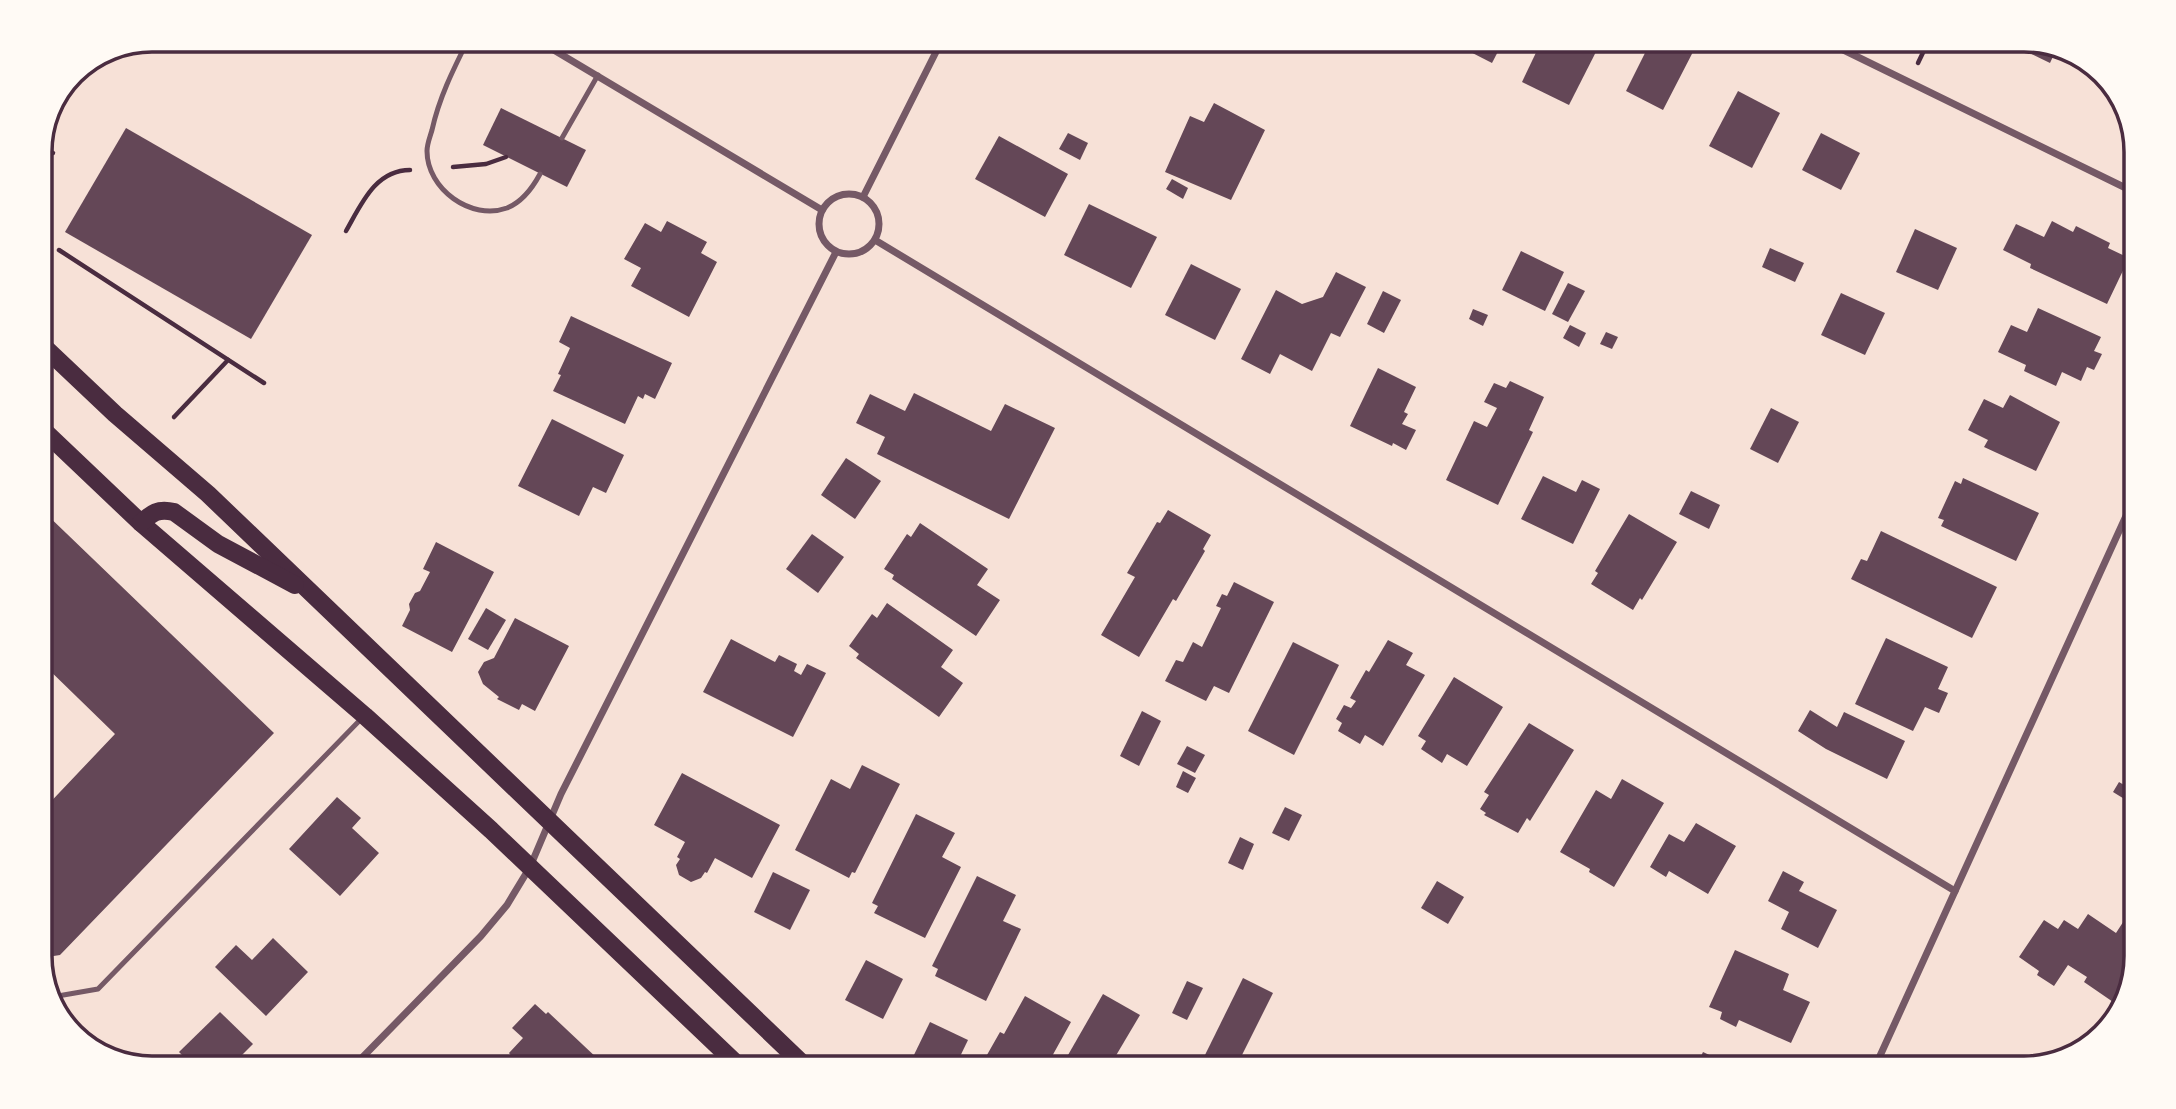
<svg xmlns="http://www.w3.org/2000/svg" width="2176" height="1109" font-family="'Archivo Narrow',sans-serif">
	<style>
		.building { fill: #644757 }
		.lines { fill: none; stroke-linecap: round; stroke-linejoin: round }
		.path { stroke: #4a2c40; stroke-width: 4.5 }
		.service { stroke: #755966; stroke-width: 5 }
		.minor { stroke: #755966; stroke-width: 7 }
		.primary { stroke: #4a2c40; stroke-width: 18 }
		.rim { fill: none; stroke: #4a2c40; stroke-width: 3.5 }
	</style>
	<rect width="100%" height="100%" fill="#f7e1d7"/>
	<!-- building -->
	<g class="building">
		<path d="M1447,40H1504L1492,63Z"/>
		<path d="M1542,40H1602L1569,105L1522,82Z"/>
		<path d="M1656,40H1680L1695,48L1663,110L1626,91L1651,41L1655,43Z"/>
		<path d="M2010,40H2023L2057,48L2050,63L2009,43Z"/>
		<path d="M1738,91L1780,113L1752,168L1709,146Z"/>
		<path d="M1214,103L1265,130L1231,200L1165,172L1190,116L1204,122Z"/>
		<path d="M501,108L586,150L567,187L483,145Z"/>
		<path d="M126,128L312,235L251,339L65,232Z"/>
		<path d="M1068,133L1088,143L1080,160L1059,149Z"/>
		<path d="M1821,133L1860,153L1841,190L1802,170Z"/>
		<path d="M999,136L1068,174L1045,217L975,179Z"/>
		<path d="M1172,179L1188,188L1183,199L1166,189Z"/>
		<path d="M1089,204L1157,237L1131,288L1064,255Z"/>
		<path d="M667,221L707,242L701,253L717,262L689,317L631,286L641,268L624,259L645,223L661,232Z"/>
		<path d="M2052,221L2073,232L2076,226L2110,243L2108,248L2129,258L2107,304L2030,268L2031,264L2003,250L2016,224L2044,237Z"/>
		<path d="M1915,229L1957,248L1938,290L1896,272Z"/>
		<path d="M1770,248L1804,263L1795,282L1762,267Z"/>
		<path d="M1521,251L1564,272L1545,311L1502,290Z"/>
		<path d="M1191,264L1241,289L1215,340L1165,315Z"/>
		<path d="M1336,272L1366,287L1340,337L1331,333L1312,371L1280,354L1270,374L1241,359L1276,290L1302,304L1323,297Z"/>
		<path d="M1568,283L1585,291L1568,322L1552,314Z"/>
		<path d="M1383,291L1401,300L1384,333L1367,324Z"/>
		<path d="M1841,293L1885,313L1865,355L1821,335Z"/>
		<path d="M2038,308L2101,337L2094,351L2102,354L2094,370L2087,367L2081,381L2062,372L2056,386L2024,371L2026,365L1998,352L2011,325L2027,332Z"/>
		<path d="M1473,309L1488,315L1483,326L1469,319Z"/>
		<path d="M571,316L672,363L655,399L645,394L643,399L638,396L625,424L553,391L561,375L558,374L570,348L559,342Z"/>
		<path d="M1570,325L1586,333L1579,347L1563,338Z"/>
		<path d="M1606,332L1618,337L1612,349L1600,344Z"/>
		<path d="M1378,368L1416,387L1404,412L1408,414L1402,424L1416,430L1406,450L1393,443L1392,446L1350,426Z"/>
		<path d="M1510,381L1544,397L1529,430L1533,432L1498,505L1446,480L1474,421L1487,427L1497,408L1484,402L1494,383L1506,388Z"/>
		<path d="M914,393L991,431L1005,404L1055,428L1009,519L877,454L885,437L856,423L870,394L905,411Z"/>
		<path d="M2010,395L2060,422L2036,471L1984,447L1988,440L1968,430L1984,399L2003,408Z"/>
		<path d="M1771,408L1799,422L1778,463L1750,449Z"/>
		<path d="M552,419L624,455L606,493L593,487L579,516L518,486Z"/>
		<path d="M846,458L881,481L855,519L821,495Z"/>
		<path d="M1543,476L1576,492L1582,480L1600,489L1573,544L1521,519Z"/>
		<path d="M1963,478L2039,513L2016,561L1941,526L1944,520L1938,518L1955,481L1961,484Z"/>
		<path d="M1691,491L1720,505L1709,529L1679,514Z"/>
		<path d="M40,508L274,733L60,955L41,958V812L115,734L41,662Z"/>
		<path d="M1168,510L1211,535L1203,549L1205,551L1176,601L1173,599L1139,657L1101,635L1135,577L1127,573L1157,522L1160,523Z"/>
		<path d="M1629,514L1677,542L1642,600L1640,598L1633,610L1591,584L1598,573L1595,571Z"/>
		<path d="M920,523L988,569L977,585L1000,600L976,636L892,579L894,575L884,569L907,534L911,537Z"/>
		<path d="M1881,531L1997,587L1972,638L1851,579L1861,559L1867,561Z"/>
		<path d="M812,534L844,557L818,593L786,569Z"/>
		<path d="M436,542L494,572L452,652L402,626L410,610L409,604L415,593L420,591L430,572L423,569Z"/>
		<path d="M1234,582L1274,602L1229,693L1214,686L1206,701L1165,681L1176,660L1183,662L1193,642L1202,647L1221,608L1216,606L1222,594L1227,596Z"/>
		<path d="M887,603L953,650L941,667L963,683L939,717L856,658L859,654L849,646L872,614L877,618Z"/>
		<path d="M486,608L506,620L488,650L468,639Z"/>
		<path d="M515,618L569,646L535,711L522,704L519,710L497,699L499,697L483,684L478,672L484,662L494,658Z"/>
		<path d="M1886,638L1948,667L1938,689L1948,693L1939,713L1925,707L1913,731L1855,704Z"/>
		<path d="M731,639L775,662L779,655L797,664L794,671L801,675L807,664L826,673L793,737L703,692Z"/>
		<path d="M1388,640L1413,653L1406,665L1425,675L1383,746L1365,735L1360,744L1338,731L1342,723L1336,719L1344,705L1351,708L1356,701L1350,698L1366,670L1369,672Z"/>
		<path d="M1293,642L1339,665L1294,755L1248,731Z"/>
		<path d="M1454,677L1503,707L1467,766L1447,754L1442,763L1421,749L1426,741L1418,736Z"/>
		<path d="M1810,710L1837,727L1844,712L1905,741L1887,779L1826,749L1798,731Z"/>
		<path d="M1142,711L1161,721L1139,766L1120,756Z"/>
		<path d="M1529,723L1574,750L1530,821L1527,818L1518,833L1484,815L1486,813L1480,809L1489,795L1484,792Z"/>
		<path d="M1187,746L1205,755L1195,773L1177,764Z"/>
		<path d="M2136,764V799L2129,795L2126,800L2113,792L2119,782L2124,785Z"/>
		<path d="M862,765L900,784L855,873L852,872L849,878L795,850L831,779L850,789Z"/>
		<path d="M1183,771L1196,778L1188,793L1176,787Z"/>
		<path d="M682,773L780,825L752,878L715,858L707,873L705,872L701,878L691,882L679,875L676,865L680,859L677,857L685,842L654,825Z"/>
		<path d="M1622,779L1664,803L1614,887L1589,872L1590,869L1560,852L1596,790L1611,799Z"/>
		<path d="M337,797L361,818L352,828L379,853L340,896L289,849Z"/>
		<path d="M1285,807L1302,815L1289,841L1272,833Z"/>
		<path d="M916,814L955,833L942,857L961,867L925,938L874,913L878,906L872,903Z"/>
		<path d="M1696,823L1736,846L1708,894L1669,871L1666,877L1650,867L1669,834L1684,842Z"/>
		<path d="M1240,837L1254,844L1243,870L1228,863Z"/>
		<path d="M1783,871L1804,882L1799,891L1837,910L1818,948L1781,929L1789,912L1768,901Z"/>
		<path d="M773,872L810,890L790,930L754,912Z"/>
		<path d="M977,876L1016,895L1003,921L1021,929L986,1001L935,976L938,969L932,966Z"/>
		<path d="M1437,881L1464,897L1448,924L1421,908Z"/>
		<path d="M2088,914L2116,933L2127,916L2136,922V956L2129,983L2116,1004L2084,982L2087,977L2068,965L2054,986L2037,975L2039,971L2019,957L2044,920L2058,929L2064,920L2078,929Z"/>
		<path d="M273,938L308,972L266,1016L215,967L236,945L252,960Z"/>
		<path d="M1735,950L1789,974L1783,990L1810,1002L1791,1043L1739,1020L1736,1027L1720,1019L1722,1012L1709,1007Z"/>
		<path d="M866,960L903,979L883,1019L845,1000Z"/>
		<path d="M1243,978L1273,993L1235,1069H1223L1203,1059Z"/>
		<path d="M1187,981L1203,988L1187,1020L1172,1013Z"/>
		<path d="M1103,994L1140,1015L1108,1069H1060Z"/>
		<path d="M1025,996L1071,1022L1045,1069H979L1000,1032L1004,1034Z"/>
		<path d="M535,1004L546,1014L548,1012L599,1060L591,1069H500L512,1057L509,1053L523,1038L512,1028Z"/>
		<path d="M220,1012L253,1044L228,1069H196L179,1052Z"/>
		<path d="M930,1022L968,1040L954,1069H927L911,1061Z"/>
		<path d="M1703,1052L1739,1069H1695Z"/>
	</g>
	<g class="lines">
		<!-- path -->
		<g class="path">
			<path d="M1918,63L1929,40"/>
			<path d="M40,146L53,153"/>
			<path d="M453,167L486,164L506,157"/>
			<path d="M346,231C361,205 375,170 410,170"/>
			<path d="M59,250L264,383"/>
			<path d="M174,417L228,360"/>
		</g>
		<!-- service -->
		<g class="service">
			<path d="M468,40C453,70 439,98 432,130C430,137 427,144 427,151C427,189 471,221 507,208C522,202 533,187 540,174"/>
			<path d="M562,138L598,75"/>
			<path d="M52,997L98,989L362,718"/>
		</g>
		<!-- minor -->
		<g class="minor">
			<path d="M537,40L822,210"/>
			<path d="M1823,40L2136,193"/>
			<circle cx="849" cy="224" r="30"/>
			<path d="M863,197L942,40"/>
			<path d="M875,240L1955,891"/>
			<path d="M351,1069L481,936L507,905L530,867L561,794L836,252"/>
			<path d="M1874,1069L2136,494"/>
		</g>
		<!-- primary -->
		<g class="primary">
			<path d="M40,343L115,414L208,494L808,1069"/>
			<path d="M40,427L141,523L365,716L491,830L742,1069"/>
			<path d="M141,523C152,513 158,508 174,512L218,544L295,585"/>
		</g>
	</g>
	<!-- crop -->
	<path d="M0 0H2176V1109H0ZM152 52H2024A100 100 0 0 1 2124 152V956A100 100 0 0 1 2024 1056H152A100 100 0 0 1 52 956V152A100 100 0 0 1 152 52Z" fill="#fffaf5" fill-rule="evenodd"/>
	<path class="rim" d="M152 52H2024A100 100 0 0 1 2124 152V956A100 100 0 0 1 2024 1056H152A100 100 0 0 1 52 956V152A100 100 0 0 1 152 52Z"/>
</svg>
